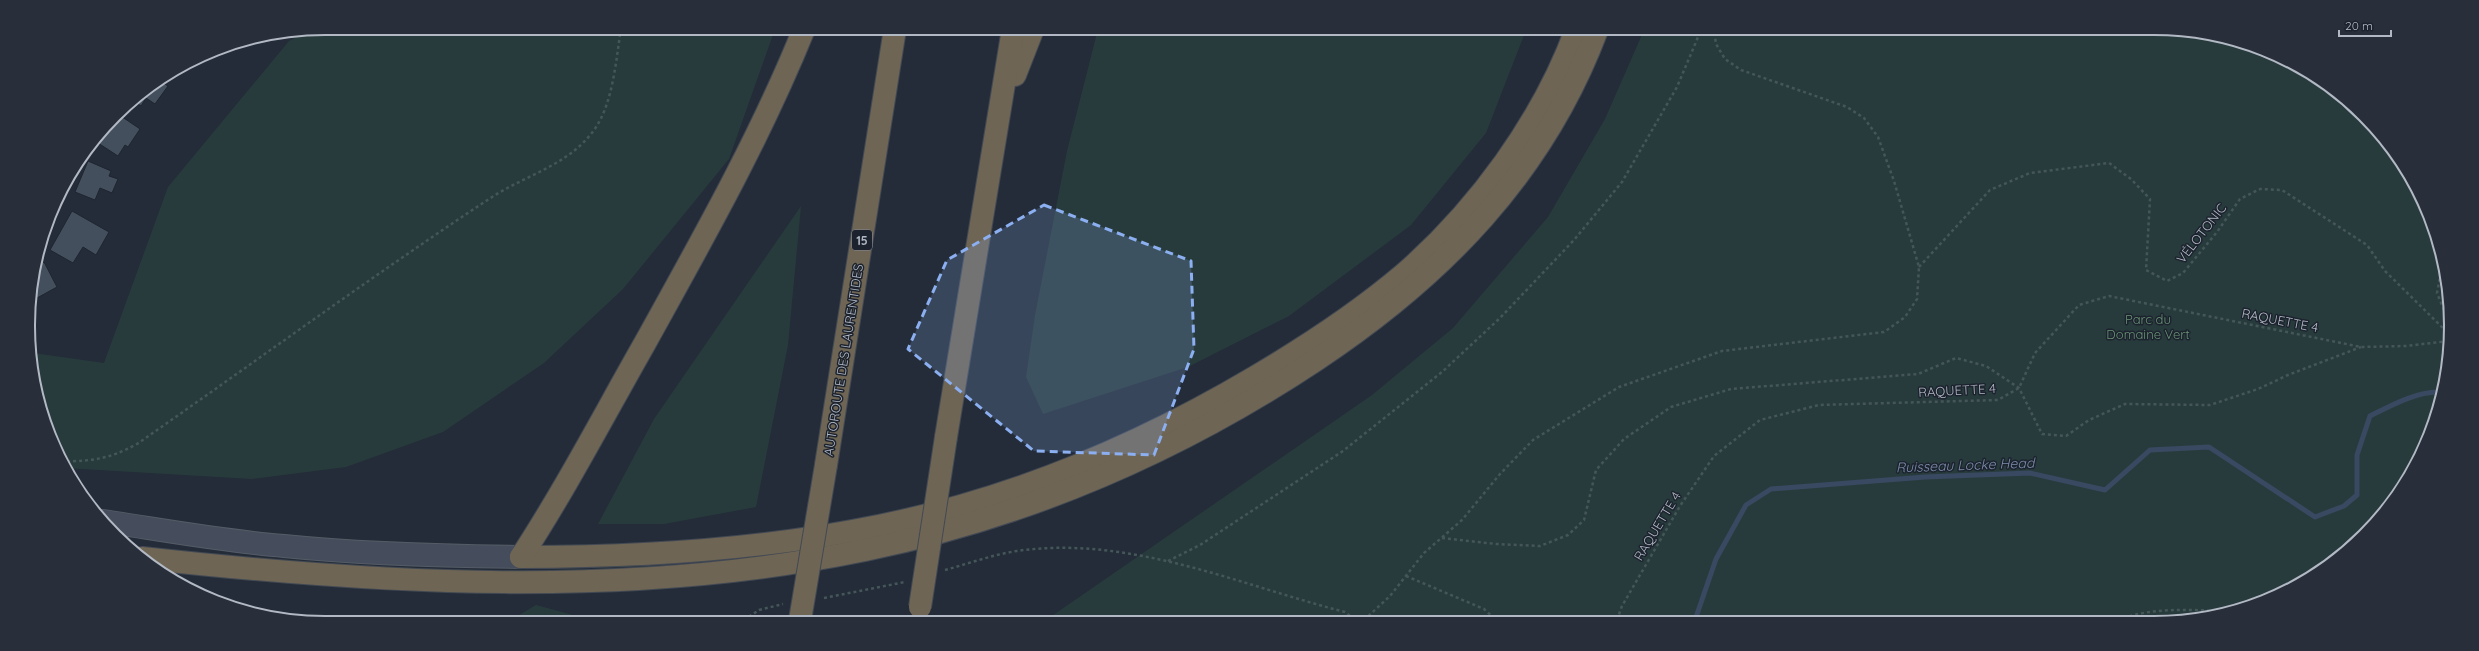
<svg xmlns="http://www.w3.org/2000/svg" width="2479" height="651" font-family="Quicksand,sans-serif">
	<style>
		.green { fill: #283b3c }
		.lines { fill: none; stroke-linecap: round; stroke-linejoin: round }
		.stream { stroke: #394961; stroke-width: 5 }
		.building { fill: #444f5d; stroke: #1e2530 }
		.secondary-casing { stroke: #555c67; stroke-width: 24 }
		.highway-casing { stroke: #424954; stroke-width: 24 }
		.path { stroke: #455659; stroke-width: 2.5; stroke-dasharray: 3 3; stroke-linecap: butt }
		.secondary { stroke: #454d5c; stroke-width: 22 }
		.highway { stroke: #6e6554; stroke-width: 22 }
		.highway-bridge-casing { stroke: #424954; stroke-width: 24; stroke-linecap: butt }
		.highway-bridge { stroke: #6e6554; stroke-width: 22 }
		.marked { fill: #8baff0; fill-opacity: 0.2; stroke: #8baff0; stroke-width: 3; stroke-dasharray: 8 5; stroke-linejoin: round }
		.labels { text-anchor: middle; dominant-baseline: central; stroke-width: 3; stroke-linejoin: round; paint-order: stroke }
		.shield { fill: #1c232e; stroke: #858c98; stroke-width: 1 }
		.shield-label { font-size: 12px; font-weight: bold; fill: #b2b9c5 }
		.street-label { font-size: 13px; fill: #b2b9c5; stroke: #1c232e }
		.park-label { font-size: 13px; fill: #6a9475; stroke: #1c232e }
		.water-label { font-size: 14px; font-style: italic; fill: #7c8eab; stroke: #1c232e }
		.rim { fill: none; stroke: #b2b9c5; stroke-width: 2 }
	</style>
	<rect width="100%" height="100%" fill="#232c38"/>
	<!-- green -->
	<g class="green">
		<path d="M326,28L775,29L729,159L623,289L544,363L443,432L346,467L252,479L65,468L59,457L38,403L33,353L104,363L168,187L289,41L313,29Z"/>
		<path d="M1098,29L1526,30L1486,133L1411,225L1289,316L1188,367L1043,414L1026,377L1035,315L1067,151Z"/>
		<path d="M1644,30L2193,31L2249,44L2302,68L2350,102L2390,145L2420,194L2441,249L2450,306L2448,365L2420,457L2364,536L2285,592L2192,620H1046L1372,395L1453,328L1548,217L1605,119Z"/>
		<path d="M801,206L788,345L756,507L664,524H598L654,419Z"/>
		<path d="M536,605L591,620H609H511Z"/>
	</g>
	<g class="lines">
		<!-- stream -->
		<path class="stream" d="M1695,620L1716,559L1746,505L1771,489L1925,477L2030,473L2105,490L2150,450L2209,447L2315,517L2344,506L2357,495V455L2370,416C2390,406 2417,391 2440,392"/>
	</g>
	<!-- building -->
	<g class="building">
		<path d="M162,82L168,86L155,104L146,98L141,106L132,100Z"/>
		<path d="M118,114L140,129L128,147L125,145L118,156L98,143Z"/>
		<path d="M88,161L111,171L109,176L118,179L112,193L100,188L95,200L75,192Z"/>
		<path d="M72,211L109,232L96,255L83,247L73,263L50,250Z"/>
		<path d="M44,262L57,287L37,298L34,292L31,294L35,267Z"/>
	</g>
	<g class="lines">
		<!-- secondary casing -->
		<g class="secondary-casing">
			<path id="secondary" d="M103,521C163,530 223,541 284,546C363,554 442,556 521,557"/>
		</g>
		<!-- highway casing -->
		<g class="highway-casing">
			<g id="highway">
				<path d="M1015,75L1033,29"/>
				<path d="M946,437L1013,29"/>
				<path d="M826,465L895,29"/>
				<path d="M521,557C632,557 742,551 852,531C995,506 1130,451 1255,377C1306,347 1358,313 1404,274C1478,209 1542,122 1576,30"/>
				<path d="M521,557C566,488 604,415 645,343C702,240 760,138 804,29"/>
				<path d="M142,558C380,584 628,599 865,550C1026,517 1179,451 1316,360C1441,277 1543,174 1597,30"/>
			</g>
		</g>
		<!-- path -->
		<g class="path">
			<path d="M2443,261L2437,293L2450,325"/>
			<path d="M1919,267L1990,190L2030,173L2109,163L2131,179L2150,199L2146,270L2167,281L2183,273L2217,232L2240,199L2260,189L2282,190L2367,245L2385,271L2449,334"/>
			<path d="M61,462C95,460 107,460 137,444C255,362 372,276 492,197C526,175 569,165 594,130C613,104 616,60 621,28"/>
			<path d="M1442,538L1496,544L1540,546L1568,535L1584,520L1596,470L1624,439L1671,407L1731,389L1918,374L1956,358L1986,366L2019,388L2042,434L2066,436L2089,420L2125,404L2210,405L2258,389L2288,375L2361,347"/>
			<path d="M1168,561L1200,545L1343,451L1442,372L1500,318L1574,240L1622,182L1677,87L1701,30"/>
			<path d="M945,570C971,563 997,553 1024,550C1135,537 1240,585 1345,612L1355,620"/>
			<path d="M1406,576L1484,609L1496,620"/>
			<path d="M824,598L905,582"/>
			<path d="M744,620L759,610L783,604"/>
			<path d="M1364,620L1390,596L1424,553L1462,520L1500,474L1533,440L1619,387L1722,351L1884,332L1905,317L1917,299L1919,267L1894,181L1878,137L1864,118L1847,107L1741,70L1725,59L1716,44L1714,30"/>
			<path d="M1617,620L1622,606L1680,506L1714,456L1760,420L1819,405L1998,400L2019,388L2035,353L2079,305L2109,296L2361,347L2406,346L2449,341"/>
			<path d="M2118,620C2151,607 2188,610 2223,611"/>
		</g>
		<!-- secondary -->
		<use href="#secondary" class="secondary"/>
		<!-- highway -->
		<use href="#highway" class="highway"/>
		<!-- highway-bridge casing -->
		<g class="highway-bridge-casing">
			<g id="highway-bridge">
				<path d="M920,607L946,437"/>
				<path d="M800,620L826,465"/>
			</g>
		</g>
		<!-- highway-bridge -->
		<use href="#highway-bridge" class="highway-bridge"/>
	</g>
	<!-- marked area -->
	<path class="marked" d="M1044,205L1191,261L1194,349L1154,455L1034,451L908,349L947,260Z"/>
	<g class="labels">
		<!-- shield labels -->
		<rect class="shield" x="852" y="230" width="20" height="20" rx="3"/>
		<g class="shield-label">
			<text x="862" y="240">15</text>
		</g>
		<!-- street labels -->
		<g class="street-label">
			<text transform="translate(2201 233) rotate(-52)">VÉLOTONIC</text>
			<text transform="translate(2280 320) rotate(11)">RAQUETTE 4</text>
			<text transform="translate(843 360) rotate(-81)">AUTOROUTE DES LAURENTIDES</text>
			<text transform="translate(1957 390) rotate(-3)">RAQUETTE 4</text>
			<text transform="translate(1657 526) rotate(-59)">RAQUETTE 4</text>
		</g>
		<!-- park labels -->
		<g class="park-label">
			<text x="2148" y="319">Parc du<tspan x="2148" dy="15">Domaine Vert</tspan></text>
		</g>
		<!-- water labels -->
		<g class="water-label">
			<text transform="translate(1965 465) rotate(-2)">Ruisseau Locke Head</text>
		</g>
	</g>
	<!-- crop -->
	<path d="M0 0H2479V651H0ZM325 35H2154A290 290 0 0 1 2444 325V326A290 290 0 0 1 2154 616H325A290 290 0 0 1 35 326V325A290 290 0 0 1 325 35Z" fill="#282f3a" fill-rule="evenodd"/>
	<path class="rim" d="M325 35H2154A290 290 0 0 1 2444 325V326A290 290 0 0 1 2154 616H325A290 290 0 0 1 35 326V325A290 290 0 0 1 325 35Z"/>
	<!-- scale -->
	<path d="M2339 30v6h52v-6" fill="none" stroke="#b2b9c5" stroke-width="2"/>
	<text x="2345" y="30" font-size="12" fill="#b2b9c5" stroke="#1c232e" stroke-width="3" paint-order="stroke">20 m</text>
</svg>
